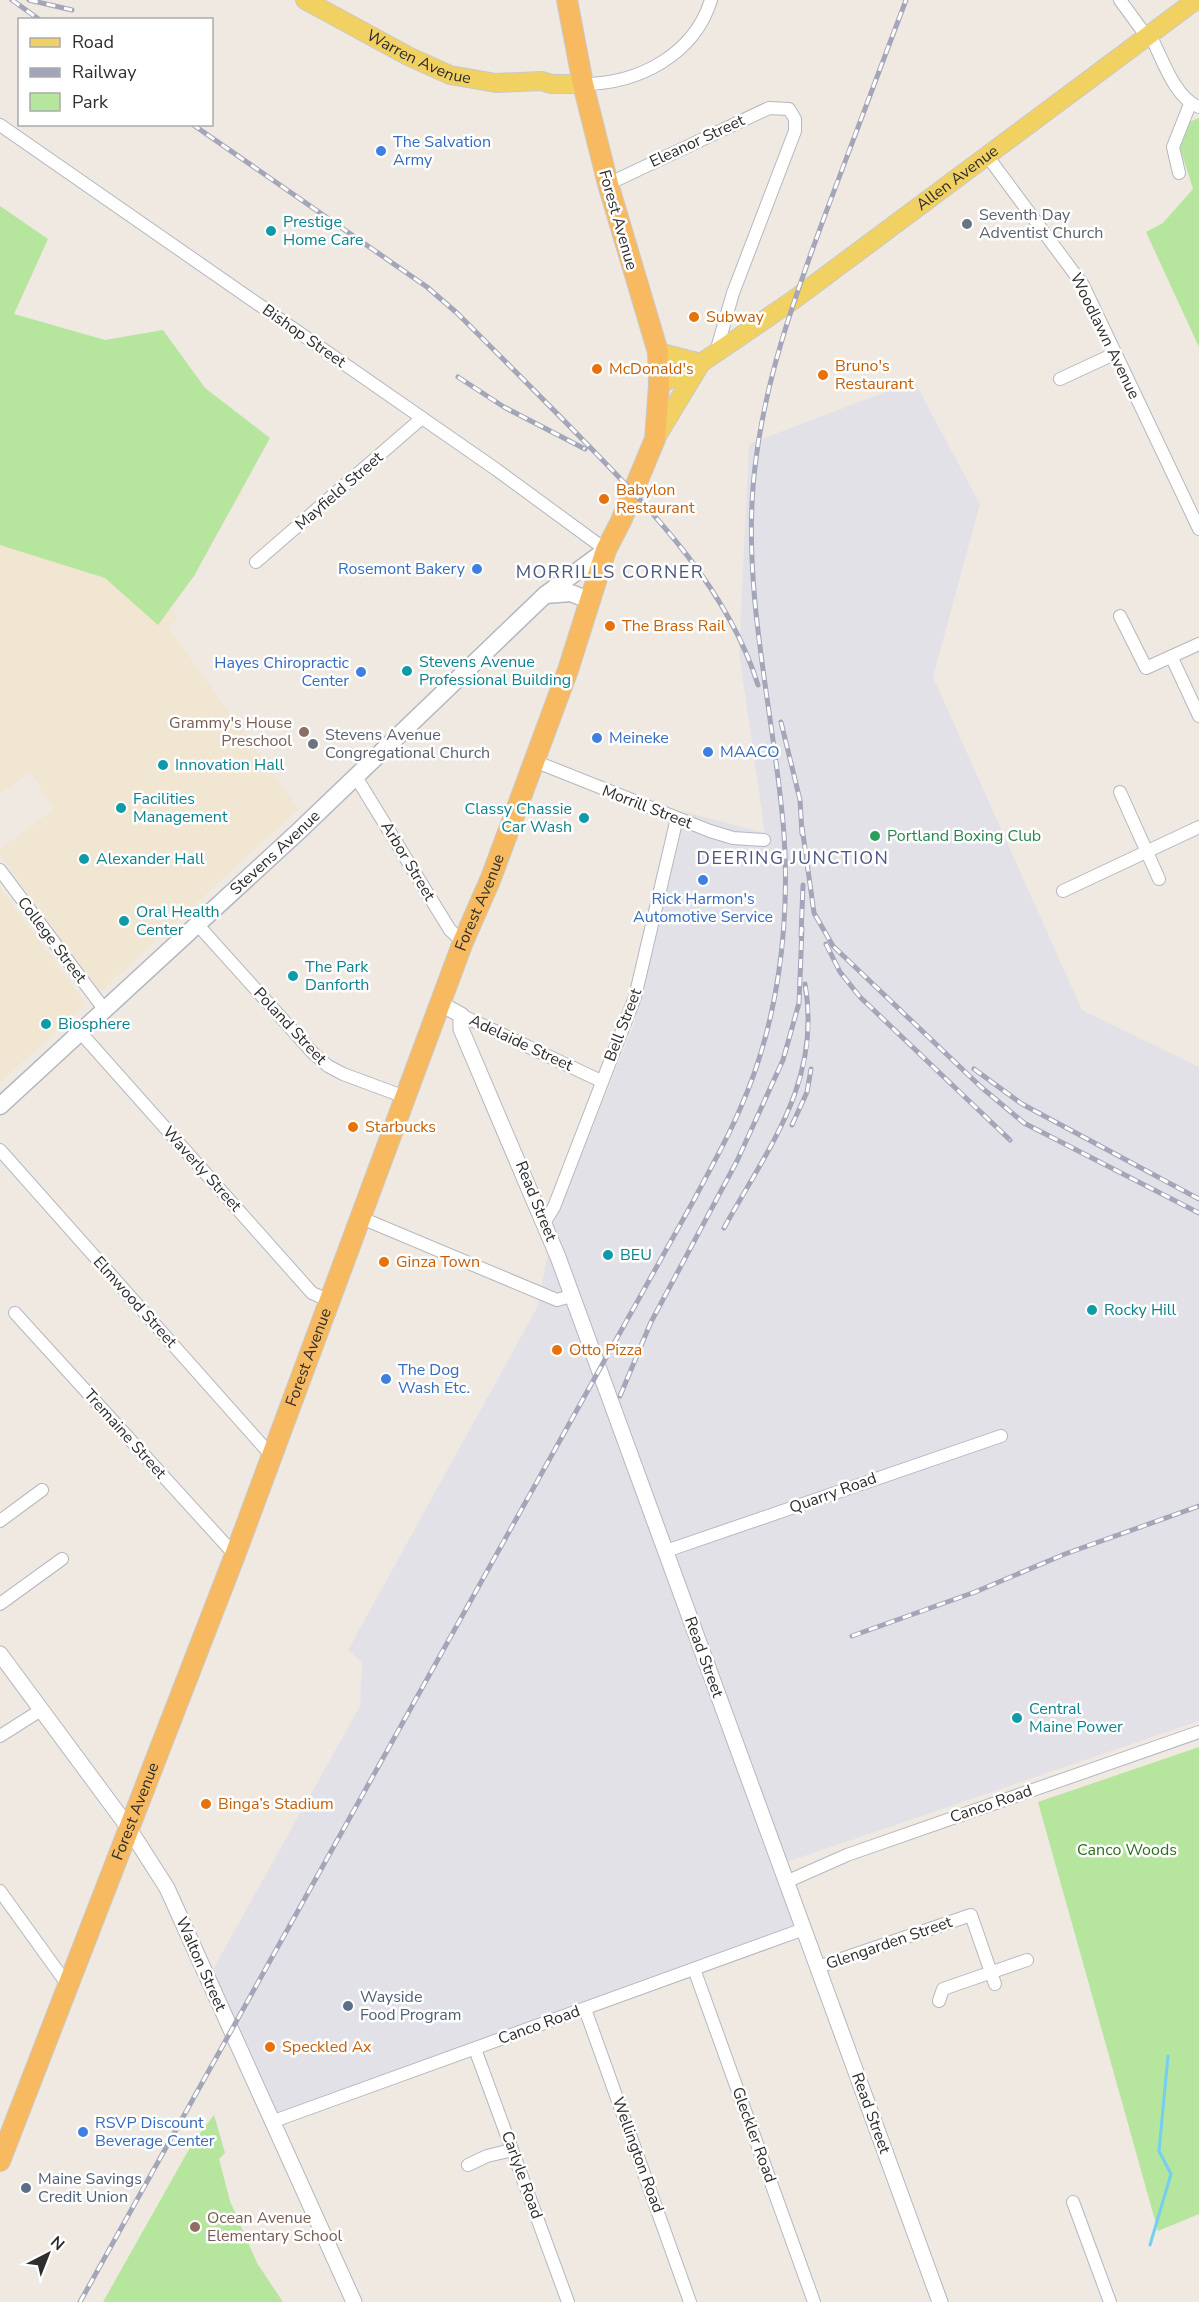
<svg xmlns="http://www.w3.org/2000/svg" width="1199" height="2302" font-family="'Nunito Sans',sans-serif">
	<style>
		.industrial { fill: #e3e1e8 }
		.education { fill: #f0e6d1 }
		.green { fill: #b6e59e }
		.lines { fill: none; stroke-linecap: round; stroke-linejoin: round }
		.stream { stroke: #75cff0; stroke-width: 3 }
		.minor-casing { stroke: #b4b7c1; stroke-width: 14 }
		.tertiary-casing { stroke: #b4b7c1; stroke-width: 17 }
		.secondary-casing { stroke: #b4b7c1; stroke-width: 19 }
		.primary-casing { stroke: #c9c9c9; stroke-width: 20 }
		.trunk-casing { stroke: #c9c9c9; stroke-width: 22 }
		.minor { stroke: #fff; stroke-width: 12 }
		.tertiary { stroke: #fff; stroke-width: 15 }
		.secondary { stroke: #fff; stroke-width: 16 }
		.primary { stroke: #f2d163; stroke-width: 18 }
		.trunk { stroke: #f8ba60; stroke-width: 20 }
		.rail-casing { stroke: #a3a6b8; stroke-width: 5 }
		.rail { stroke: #fff; stroke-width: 3; stroke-dasharray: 9; stroke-linecap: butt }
		.shop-dot { fill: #3f7fe0; stroke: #fff; stroke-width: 2 }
		.worship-dot { fill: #6b7280; stroke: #fff; stroke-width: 2 }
		.culture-dot { fill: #0f9aa8; stroke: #fff; stroke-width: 2 }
		.food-dot { fill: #e8710a; stroke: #fff; stroke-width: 2 }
		.education-dot { fill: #8d6e63; stroke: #fff; stroke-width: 2 }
		.leisure-dot { fill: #2e9e5b; stroke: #fff; stroke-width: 2 }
		.service-dot { fill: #5c6f8a; stroke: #fff; stroke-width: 2 }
		.labels { text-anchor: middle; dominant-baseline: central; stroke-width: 5; stroke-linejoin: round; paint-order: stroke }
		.street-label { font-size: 16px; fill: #2e2e2e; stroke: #fff }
		.shop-label { font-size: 16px; fill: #366cbe; stroke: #fff; text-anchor: start }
		.worship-label { font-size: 16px; fill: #5b616d; stroke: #fff; text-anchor: start }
		.culture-label { font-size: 16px; fill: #0d838f; stroke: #fff; text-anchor: start }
		.food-label { font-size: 16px; fill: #c56008; stroke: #fff; text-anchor: start }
		.education-label { font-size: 16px; fill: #785e54; stroke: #fff; text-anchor: end }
		.leisure-label { font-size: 16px; fill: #27864d; stroke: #fff; text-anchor: start }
		.park-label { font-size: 16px; fill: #2c6e1b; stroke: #fff }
		.service-label { font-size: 16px; fill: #4e5e75; stroke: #fff; text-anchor: start }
		.neighbourhood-label { font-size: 18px; letter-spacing: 1.5px; fill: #4d5680; stroke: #fff }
	</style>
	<rect width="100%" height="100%" fill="#efe9e1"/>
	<!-- industrial -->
	<path class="industrial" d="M914,381L980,504L933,677L1082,1010L1199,1067V1721L775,1866L794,1927L276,2113L212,1971L360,1706L362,1662L348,1650L538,1306L553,1225L634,1024L685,812L765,833L739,653L749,444Z"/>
	<!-- education -->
	<g class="education">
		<path d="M0,219L9,318L240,489L244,495L149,575L178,619L168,627L298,809L100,992L0,855V849L54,809L30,772L0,794Z"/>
		<path d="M0,888L86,1004L0,1082Z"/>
	</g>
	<!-- green -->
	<g class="green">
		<path d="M1199,118V347L1146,232L1163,223L1193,189L1180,148L1189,122Z"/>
		<path d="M0,206L48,239L14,314L105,340L163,330L205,388L270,438L194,576L158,625L105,578L0,545Z"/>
		<path d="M1199,1747V2214L1158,2231L1038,1802Z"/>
		<path d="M214,2115L225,2153L219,2159L230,2201L257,2263L283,2302H103L192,2144Z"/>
	</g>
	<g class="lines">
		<!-- stream -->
		<path class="stream" d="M1150,2245L1171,2174L1159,2151L1168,2056"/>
		<!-- minor casing -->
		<g class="minor-casing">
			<g id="minor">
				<path d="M1120,0L1147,37"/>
				<path d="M1150,35C1162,57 1174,98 1199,107"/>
				<path d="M583,84C638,84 694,55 711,0"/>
				<path d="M0,125L497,470L606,550"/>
				<path d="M988,157L1083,285L1199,529"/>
				<path d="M1179,173L1173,147L1190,104"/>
				<path d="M608,184L769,108L789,109L795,119V131L733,293L716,352"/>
				<path d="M1060,379L1114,354"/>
				<path d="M256,562L422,418"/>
				<path d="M1120,616L1146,668L1199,644"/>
				<path d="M1172,658L1199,716"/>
				<path d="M534,761L710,831L733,838L764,840"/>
				<path d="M356,777L450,930L463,942"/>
				<path d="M1120,792L1159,879"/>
				<path d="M0,870L104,1009"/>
				<path d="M1063,891L1199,827"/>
				<path d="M197,924L313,1053L328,1066L343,1074L405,1097"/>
				<path d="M461,1015L601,1081"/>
				<path d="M80,1032L312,1293L328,1300"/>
				<path d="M0,1150L270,1454"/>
				<path d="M359,1217L557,1300L571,1296"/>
				<path d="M544,1223L554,1207L635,997L677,818"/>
				<path d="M15,1313L235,1555"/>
				<path d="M0,1521L42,1490"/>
				<path d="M666,1551L1001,1436"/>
				<path d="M0,1604L62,1559"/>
				<path d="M0,1736L41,1710"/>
				<path d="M786,1882L847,1855L1199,1732"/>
				<path d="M0,1891L67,1984"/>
				<path d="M818,1967L971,1915L995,1984"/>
				<path d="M694,1969L814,2302"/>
				<path d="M939,2001L943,1989L1027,1960"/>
				<path d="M585,2009L690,2302"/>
				<path d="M475,2049L568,2302"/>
				<path d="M274,2121L804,1929"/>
				<path d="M468,2165L487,2156L512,2150"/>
				<path d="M1073,2202L1110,2302"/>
			</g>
		</g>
		<!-- tertiary casing -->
		<g class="tertiary-casing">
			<g id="tertiary">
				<path d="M441,1004L461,1015V1029L558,1257L940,2302"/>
				<path d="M0,1654L128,1827L167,1888L354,2302"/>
			</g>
		</g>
		<!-- secondary casing -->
		<g class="secondary-casing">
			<g id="secondary">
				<path d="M545,595L571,593L591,601"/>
				<path id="s1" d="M0,1106L300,830L545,595L606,550"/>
			</g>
		</g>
		<!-- primary casing -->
		<g class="primary-casing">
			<g id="primary">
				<path id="s2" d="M305,0L408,56L450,75L496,83L541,81L552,84H583"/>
				<path d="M658,352L701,363"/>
				<path d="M659,385L701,363"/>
				<path id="s3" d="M655,439L701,363L792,301L1196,0"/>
			</g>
		</g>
		<!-- trunk casing -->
		<g class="trunk-casing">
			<g id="trunk">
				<path id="s4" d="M0,2161L235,1555L463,942L491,878L568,670L606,550L621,521L655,439L659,385L658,352L608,184L583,84L567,0"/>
			</g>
		</g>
		<!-- minor -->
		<use href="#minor" class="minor"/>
		<!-- tertiary -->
		<use href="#tertiary" class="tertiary"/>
		<!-- secondary -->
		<use href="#secondary" class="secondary"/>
		<!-- primary -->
		<use href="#primary" class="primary"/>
		<!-- trunk -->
		<use href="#trunk" class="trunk"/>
		<!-- rail casing -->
		<g class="rail-casing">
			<g id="rail">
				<path d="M12,0L40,20"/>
				<path d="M29,0L72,10"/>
				<path d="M192,124L427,287L457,313C500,356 543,399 585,442C654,513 728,589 758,685"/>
				<path d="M458,377L504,407L585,449"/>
				<path d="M781,722L800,800L802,834"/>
				<path d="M802,827L814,913L833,946L981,1087L1024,1123L1199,1213"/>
				<path d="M801,936L803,885"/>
				<path d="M826,944L840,972L860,997L1010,1140"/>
				<path d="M974,1069L1022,1104L1199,1199"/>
				<path d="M792,1125L807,1092L811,1069"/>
				<path d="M724,1228C768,1148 822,1081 805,984"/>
				<path d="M620,1396L651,1322L737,1161L783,1060L799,1003L802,928"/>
				<path d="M852,1636L975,1592L1065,1554L1199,1506"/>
				<path d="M80,2302L695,1198C710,1169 727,1140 740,1109C778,1024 790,926 784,834C775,718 744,604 753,487C761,386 796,293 831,199C856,132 881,66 906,0"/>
			</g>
		</g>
		<!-- rail -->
		<use href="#rail" class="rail"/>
	</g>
	<!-- markers -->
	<g class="shop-dot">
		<circle cx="381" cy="151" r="6"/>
		<circle cx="477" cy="569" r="6"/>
		<circle cx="361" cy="672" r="6"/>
		<circle cx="597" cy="738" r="6"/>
		<circle cx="708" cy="752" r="6"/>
		<circle cx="703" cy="880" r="6"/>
		<circle cx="386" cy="1379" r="6"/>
		<circle cx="83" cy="2132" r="6"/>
	</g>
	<g class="worship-dot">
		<circle cx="967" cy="224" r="6"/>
		<circle cx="313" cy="744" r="6"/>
	</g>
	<g class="culture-dot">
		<circle cx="271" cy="231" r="6"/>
		<circle cx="407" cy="671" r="6"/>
		<circle cx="163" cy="765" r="6"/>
		<circle cx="121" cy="808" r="6"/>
		<circle cx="584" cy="818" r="6"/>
		<circle cx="84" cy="859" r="6"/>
		<circle cx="124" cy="921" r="6"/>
		<circle cx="293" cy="976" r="6"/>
		<circle cx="46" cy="1024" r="6"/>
		<circle cx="608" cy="1255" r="6"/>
		<circle cx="1092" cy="1310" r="6"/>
		<circle cx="1017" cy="1718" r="6"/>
	</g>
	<g class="food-dot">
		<circle cx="694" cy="317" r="6"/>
		<circle cx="597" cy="369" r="6"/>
		<circle cx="823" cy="375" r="6"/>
		<circle cx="604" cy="499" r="6"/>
		<circle cx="610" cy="626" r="6"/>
		<circle cx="353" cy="1127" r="6"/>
		<circle cx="384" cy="1262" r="6"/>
		<circle cx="557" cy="1350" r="6"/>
		<circle cx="206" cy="1804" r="6"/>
		<circle cx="270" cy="2047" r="6"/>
	</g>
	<g class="education-dot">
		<circle cx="304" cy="732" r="6"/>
		<circle cx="195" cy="2227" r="6"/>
	</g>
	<circle class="leisure-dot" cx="875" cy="836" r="6"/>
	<g class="service-dot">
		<circle cx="348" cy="2006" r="6"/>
		<circle cx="26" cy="2188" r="6"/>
	</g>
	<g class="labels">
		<!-- street labels -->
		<g class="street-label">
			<text stroke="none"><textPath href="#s2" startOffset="128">Warren Avenue</textPath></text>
			<text transform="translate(697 141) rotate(-25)">Eleanor Street</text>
			<text stroke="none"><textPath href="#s3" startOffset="405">Allen Avenue</textPath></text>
			<text transform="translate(618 220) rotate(74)">Forest Avenue</text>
			<text transform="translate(304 336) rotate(35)">Bishop Street</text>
			<text transform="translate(1105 336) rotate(64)">Woodlawn Avenue</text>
			<text transform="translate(339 491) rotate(-41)">Mayfield Street</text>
			<text transform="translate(647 807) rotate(21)">Morrill Street</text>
			<text stroke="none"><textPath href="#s1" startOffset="374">Stevens Avenue</textPath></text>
			<text transform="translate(408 861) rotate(59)">Arbor Street</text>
			<text stroke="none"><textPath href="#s4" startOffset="1347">Forest Avenue</textPath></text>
			<text transform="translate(52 940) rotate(53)">College Street</text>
			<text transform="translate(623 1025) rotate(-69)">Bell Street</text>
			<text transform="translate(290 1026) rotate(47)">Poland Street</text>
			<text transform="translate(521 1043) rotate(25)">Adelaide Street</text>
			<text transform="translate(202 1169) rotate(48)">Waverly Street</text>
			<text transform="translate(536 1201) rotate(68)">Read Street</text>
			<text transform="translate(135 1302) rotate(48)">Elmwood Street</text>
			<text stroke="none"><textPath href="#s4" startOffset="861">Forest Avenue</textPath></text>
			<text transform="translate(125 1434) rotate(48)">Tremaine Street</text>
			<text transform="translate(833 1493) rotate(-20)">Quarry Road</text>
			<text transform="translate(704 1657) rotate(70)">Read Street</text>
			<text transform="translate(991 1804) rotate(-19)">Canco Road</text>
			<text stroke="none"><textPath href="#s4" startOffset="375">Forest Avenue</textPath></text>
			<text transform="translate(889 1943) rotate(-19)">Glengarden Street</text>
			<text transform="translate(201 1964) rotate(66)">Walton Street</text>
			<text transform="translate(539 2025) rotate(-20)">Canco Road</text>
			<text transform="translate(871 2113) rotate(70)">Read Street</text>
			<text transform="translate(754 2135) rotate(70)">Gleckler Road</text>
			<text transform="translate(638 2155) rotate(70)">Wellington Road</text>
			<text transform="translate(522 2175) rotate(70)">Carlyle Road</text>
		</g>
		<!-- shop labels -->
		<g class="shop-label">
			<text x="393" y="142">The Salvation<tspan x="393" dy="18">Army</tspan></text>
			<text x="465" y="569" text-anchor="end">Rosemont Bakery</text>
			<text x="349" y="663" text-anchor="end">Hayes Chiropractic<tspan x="349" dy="18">Center</tspan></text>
			<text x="609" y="738">Meineke</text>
			<text x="720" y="752">MAACO</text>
			<text x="703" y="899" text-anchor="middle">Rick Harmon's<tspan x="703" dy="18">Automotive Service</tspan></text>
			<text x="398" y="1370">The Dog<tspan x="398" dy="18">Wash Etc.</tspan></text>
			<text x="95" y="2123">RSVP Discount<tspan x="95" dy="18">Beverage Center</tspan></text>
		</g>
		<!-- worship labels -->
		<g class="worship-label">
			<text x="979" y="215">Seventh Day<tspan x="979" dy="18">Adventist Church</tspan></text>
			<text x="325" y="735">Stevens Avenue<tspan x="325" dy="18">Congregational Church</tspan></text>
		</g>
		<!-- culture labels -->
		<g class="culture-label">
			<text x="283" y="222">Prestige<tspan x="283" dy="18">Home Care</tspan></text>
			<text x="419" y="662">Stevens Avenue<tspan x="419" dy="18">Professional Building</tspan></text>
			<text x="175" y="765">Innovation Hall</text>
			<text x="133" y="799">Facilities<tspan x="133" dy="18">Management</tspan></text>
			<text x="572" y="809" text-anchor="end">Classy Chassie<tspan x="572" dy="18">Car Wash</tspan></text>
			<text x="96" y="859">Alexander Hall</text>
			<text x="136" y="912">Oral Health<tspan x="136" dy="18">Center</tspan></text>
			<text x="305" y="967">The Park<tspan x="305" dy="18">Danforth</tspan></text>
			<text x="58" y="1024">Biosphere</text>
			<text x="620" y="1255">BEU</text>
			<text x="1104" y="1310">Rocky Hill</text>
			<text x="1029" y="1709">Central<tspan x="1029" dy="18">Maine Power</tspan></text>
		</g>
		<!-- food labels -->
		<g class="food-label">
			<text x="706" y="317">Subway</text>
			<text x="835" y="366">Bruno's<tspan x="835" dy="18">Restaurant</tspan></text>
			<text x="609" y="369">McDonald's</text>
			<text x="616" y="490">Babylon<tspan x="616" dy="18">Restaurant</tspan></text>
			<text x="622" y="626">The Brass Rail</text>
			<text x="365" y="1127">Starbucks</text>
			<text x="396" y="1262">Ginza Town</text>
			<text x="569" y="1350">Otto Pizza</text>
			<text x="218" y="1804">Binga’s Stadium</text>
			<text x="282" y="2047">Speckled Ax</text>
		</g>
		<!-- education labels -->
		<g class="education-label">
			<text x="292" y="723">Grammy's House<tspan x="292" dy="18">Preschool</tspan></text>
			<text x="207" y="2218" text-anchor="start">Ocean Avenue<tspan x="207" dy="18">Elementary School</tspan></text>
		</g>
		<!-- leisure labels -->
		<g class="leisure-label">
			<text x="887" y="836">Portland Boxing Club</text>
		</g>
		<!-- park labels -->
		<g class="park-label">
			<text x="1127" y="1850">Canco Woods</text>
		</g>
		<!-- service labels -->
		<g class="service-label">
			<text x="360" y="1997">Wayside<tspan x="360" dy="18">Food Program</tspan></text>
			<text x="38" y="2179">Maine Savings<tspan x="38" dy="18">Credit Union</tspan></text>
		</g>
		<!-- neighbourhood labels -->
		<g class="neighbourhood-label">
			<text x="610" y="572">MORRILLS CORNER</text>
			<text x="793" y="858">DEERING JUNCTION</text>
		</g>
	</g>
	<!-- legend -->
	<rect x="18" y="18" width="195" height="108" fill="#ffffff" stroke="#ababab" stroke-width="1.5"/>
	<rect x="30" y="38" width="30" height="9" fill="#f2d163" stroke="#ababab" stroke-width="1.5"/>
	<text x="72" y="48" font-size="18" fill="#2e2e2e">Road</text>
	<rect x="30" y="68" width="30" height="9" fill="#a3a6b8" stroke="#ababab" stroke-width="1.5"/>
	<text x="72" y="78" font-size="18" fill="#2e2e2e">Railway</text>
	<rect x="30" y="93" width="30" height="18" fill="#b6e59e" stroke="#ababab" stroke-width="1.5"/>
	<text x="72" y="108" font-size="18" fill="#2e2e2e">Park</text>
	<!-- north arrow -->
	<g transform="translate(48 2254) rotate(42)" stroke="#ffffff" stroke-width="4.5" paint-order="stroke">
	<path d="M0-4.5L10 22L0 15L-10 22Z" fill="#2e2e2e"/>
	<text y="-9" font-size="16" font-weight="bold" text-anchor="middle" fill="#2e2e2e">N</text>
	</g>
</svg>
